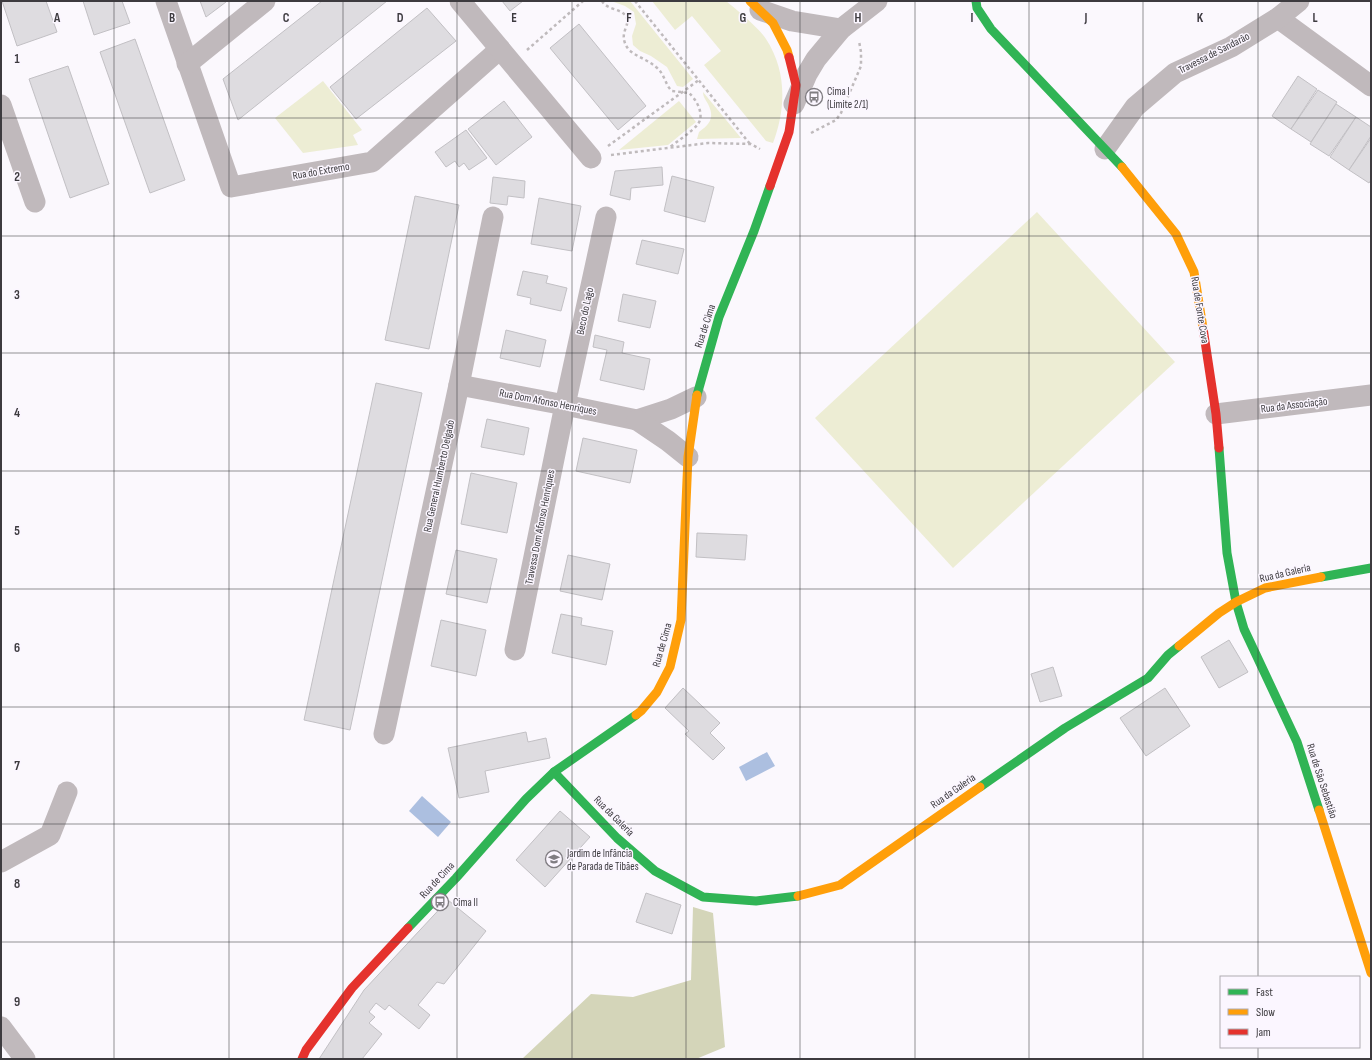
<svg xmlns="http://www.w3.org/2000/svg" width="1372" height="1060" font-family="'Sofia Sans Condensed',sans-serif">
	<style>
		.green { fill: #ededd4 }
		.forest { fill: #d4d5b9 }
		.water { fill: #acbfe0 }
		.building { fill: #dedce0; stroke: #c2c0c4 }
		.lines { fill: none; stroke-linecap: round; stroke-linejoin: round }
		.path { stroke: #bfbabc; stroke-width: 2.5; stroke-dasharray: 3 3; stroke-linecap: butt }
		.street { stroke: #c0b9bc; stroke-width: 21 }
		.fast { stroke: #30b455; stroke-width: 9 }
		.slow { stroke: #ff9f0a; stroke-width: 9 }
		.jam { stroke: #e5322d; stroke-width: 9 }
		.grid { fill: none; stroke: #3d3b3f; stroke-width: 1; stroke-opacity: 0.55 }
		.labels { text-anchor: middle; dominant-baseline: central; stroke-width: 3; stroke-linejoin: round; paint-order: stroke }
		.street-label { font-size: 11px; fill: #3d3b3f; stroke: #fbf6ff }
		.poi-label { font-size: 11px; fill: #3d3b3f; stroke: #fbf6ff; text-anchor: start }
		.grid-label { font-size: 13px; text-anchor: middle; font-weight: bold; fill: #3d3b3f; stroke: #fbf6ff; stroke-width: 3; stroke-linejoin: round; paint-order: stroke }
	</style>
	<rect width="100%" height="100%" fill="#fbf8fd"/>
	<!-- green -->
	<g class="green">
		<path d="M611,1H630L693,79L683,87L677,86L667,67L651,56L640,51L633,45L632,36L636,24L634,12L625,6Z"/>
		<path d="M652,1H726C736,9 760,29 766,39C787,71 786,109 773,143L766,141L704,65L721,51L692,16L675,30Z"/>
		<path d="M323,81L362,130L353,135L358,145L303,153L275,118Z"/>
		<path d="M703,92L741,138L697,139L699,132C710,124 715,118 708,104C706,100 703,97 703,92Z"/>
		<path d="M679,101L696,122L668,145L619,150Z"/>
		<path d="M1037,212L1175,362L953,568L815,418Z"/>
	</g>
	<!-- forest -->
	<path class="forest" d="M693,907L713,913L725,1047L696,1059H522L591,994L633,997L691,980Z"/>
	<!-- water -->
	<g class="water">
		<path d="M767,752L775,766L746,781L739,767Z"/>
		<path d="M422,796L451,822L438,837L409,811Z"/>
	</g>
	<!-- building -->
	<g class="building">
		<path d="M2,1H46L57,32L17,46Z"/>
		<path d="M83,1H122L130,23L94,35Z"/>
		<path d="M200,1H225L226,2L206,17Z"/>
		<path d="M322,1H387L238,120L223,79Z"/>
		<path d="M502,1H523L510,11Z"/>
		<path d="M427,8L456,41L356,119L330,87Z"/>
		<path d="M579,24L646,106L618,130L550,48Z"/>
		<path d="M135,39L185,180L150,193L100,52Z"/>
		<path d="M68,66L109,184L70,198L29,79Z"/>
		<path d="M1298,76L1317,89L1291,129L1272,116Z"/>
		<path d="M1318,90L1337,102L1311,142L1291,129Z"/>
		<path d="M504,101L532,137L496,165L468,129Z"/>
		<path d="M1336,104L1356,117L1329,156L1310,144Z"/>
		<path d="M1356,117L1371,127V136L1349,170L1330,157Z"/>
		<path d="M466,130L487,158L469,170L464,163L459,167L455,161L446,167L435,152Z"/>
		<path d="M1371,138V180L1369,183L1349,170Z"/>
		<path d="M662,167L663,185L631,188L630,200L610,195L615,171Z"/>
		<path d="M672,176L714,187L705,222L664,211Z"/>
		<path d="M493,177L525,181L524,198L508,196L507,205L490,203Z"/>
		<path d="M415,196L459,205L429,349L385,340Z"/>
		<path d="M539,198L581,206L572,251L531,244Z"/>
		<path d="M642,240L684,249L678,274L636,264Z"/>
		<path d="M523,271L548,276L546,283L567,288L561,311L530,304L531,298L517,295Z"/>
		<path d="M623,294L656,301L650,328L618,321Z"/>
		<path d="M506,330L546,340L540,367L500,358Z"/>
		<path d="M595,335L624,342L622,353L650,359L644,390L600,380L607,350L593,347Z"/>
		<path d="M376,383L422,393L350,730L304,720Z"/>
		<path d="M487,419L529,428L524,455L481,447Z"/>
		<path d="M583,438L637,450L630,483L576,471Z"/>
		<path d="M471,473L517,483L507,533L461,524Z"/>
		<path d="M697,533L747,535L745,560L696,557Z"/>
		<path d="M456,550L497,559L487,603L446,594Z"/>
		<path d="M568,555L610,564L602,600L560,591Z"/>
		<path d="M561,614L582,618L581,625L613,631L606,665L552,653Z"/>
		<path d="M441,620L486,630L476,676L431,666Z"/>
		<path d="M1229,640L1248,672L1219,688L1201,657Z"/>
		<path d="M1053,667L1062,696L1040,702L1031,674Z"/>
		<path d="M683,688L720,723L710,733L725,748L713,760L685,734L689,731L665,708Z"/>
		<path d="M1165,688L1190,726L1146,756L1120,718Z"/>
		<path d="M526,732L528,742L546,738L550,758L485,771L489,792L459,798L448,748Z"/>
		<path d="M560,811L590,837L545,887L516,860Z"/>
		<path d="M646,893L681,905L672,934L636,922Z"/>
		<path d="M448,900L486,931L444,984L437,982L418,1005L430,1015L419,1029L389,1005L385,1010L376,1003L369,1012L375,1017L369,1023L382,1034L362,1059H319L364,990Z"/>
	</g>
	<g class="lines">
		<!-- path -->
		<g class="path">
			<path d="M602,1C607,10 620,8 626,16C632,26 616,33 629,50C637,57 648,60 656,67C665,74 665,85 672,91L689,93C696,99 705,114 698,124C692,132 677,141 669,148"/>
			<path d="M635,1L750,144"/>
			<path d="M527,50L583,1"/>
			<path d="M811,133L836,120L841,113L861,66V52L859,41"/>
			<path d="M608,146L699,80"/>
			<path d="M611,155L708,143L751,144L760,149"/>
		</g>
		<!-- street -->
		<g class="street">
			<path d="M166,1L231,187L372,162L500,49"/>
			<path d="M460,1L591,158"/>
			<path d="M760,10L792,21L841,29"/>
			<path d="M1278,18L1371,86"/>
			<path d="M187,64L265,1"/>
			<path d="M794,104L807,74L816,59L841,29L877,1"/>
			<path d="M1,105L35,202"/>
			<path d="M1105,149L1135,107L1175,73L1231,47L1278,18L1299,1"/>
			<path d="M459,385L565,405L637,420L671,409L696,397"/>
			<path d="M1216,414L1371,395"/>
			<path d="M637,420L668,441L688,457"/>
			<path d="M515,650L565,405L606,217"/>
			<path d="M384,734L459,385L493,217"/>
			<path d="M1,862L50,835L67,792"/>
			<path d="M1,1027L25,1059"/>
		</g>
		<!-- fast -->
		<g class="fast">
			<path d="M976,1L977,8L991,29L1122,167"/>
			<path d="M697,395L719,317L754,231L770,186"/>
			<path d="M1219,448L1227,553L1236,602L1244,629L1297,742L1319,810"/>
			<path d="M1321,577L1371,568"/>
			<path d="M554,772L617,838L655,871L703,897L756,901L798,896"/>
			<path d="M980,787L1065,728L1148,678L1168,655L1179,646"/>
			<path d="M408,928L456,878L526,799L554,772L636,715"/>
		</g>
		<!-- slow -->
		<g class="slow">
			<path d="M750,1L773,23L787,50L789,57"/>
			<path d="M1122,167L1176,234L1194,272L1203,328"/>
			<path d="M1179,646L1219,613L1236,602L1265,588L1321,577"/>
			<path d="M636,715L641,711L657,692L670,667L681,620L688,457L697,395"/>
			<path d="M1319,810L1371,973"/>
			<path d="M798,896L840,885L980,787"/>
		</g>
		<!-- jam -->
		<g class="jam">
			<path d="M770,186L789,132L796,85L789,57"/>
			<path d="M1203,328L1216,414L1219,448"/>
			<path d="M302,1059L306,1050L352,988L408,928"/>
		</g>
	</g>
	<!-- grid -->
	<path class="grid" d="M114,1V1059M229,1V1059M343,1V1059M457,1V1059M572,1V1059M686,1V1059M800,1V1059M915,1V1059M1029,1V1059M1143,1V1059M1258,1V977M1,118H1371M1,236H1371M1,353H1371M1,471H1371M1,589H1371M1,707H1371M1,824H1371M1,942H1371M1258,1047V1059"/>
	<!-- icons -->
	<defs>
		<g id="bus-ring" transform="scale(0.9)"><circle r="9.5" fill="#fbf6ff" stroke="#807d82" stroke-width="1.5"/><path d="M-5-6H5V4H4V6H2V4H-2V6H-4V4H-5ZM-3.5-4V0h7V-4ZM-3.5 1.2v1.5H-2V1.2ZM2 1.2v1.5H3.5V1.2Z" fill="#807d82"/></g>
		<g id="school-ring" transform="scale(0.9)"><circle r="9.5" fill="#fbf6ff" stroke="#807d82" stroke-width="1.5"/><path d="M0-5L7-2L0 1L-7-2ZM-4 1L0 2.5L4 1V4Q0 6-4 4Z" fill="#807d82"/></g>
	</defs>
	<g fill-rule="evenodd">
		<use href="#bus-ring" x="814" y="97"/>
		<use href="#school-ring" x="554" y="859"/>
		<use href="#bus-ring" x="440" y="902"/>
	</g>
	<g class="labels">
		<!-- street labels -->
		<g class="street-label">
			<text transform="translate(1214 53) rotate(-27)">Travessa de Sandarão</text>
			<text transform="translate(321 171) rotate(-10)">Rua do Extremo</text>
			<text transform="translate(1200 310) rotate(81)">Rua de Fonte Cova</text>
			<text transform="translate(585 311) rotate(-78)">Beco do Lago</text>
			<text transform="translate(705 326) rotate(-72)">Rua de Cima</text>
			<text transform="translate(548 402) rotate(11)">Rua Dom Afonso Henriques</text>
			<text transform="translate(1294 405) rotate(-7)">Rua da Associação</text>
			<text transform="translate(439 476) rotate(-78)">Rua General Humberto Delgado</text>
			<text transform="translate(540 527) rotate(-79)">Travessa Dom Afonso Henriques</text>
			<text transform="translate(1285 573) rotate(-13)">Rua da Galeria</text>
			<text transform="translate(662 645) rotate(-74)">Rua de Cima</text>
			<text transform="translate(1322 781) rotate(72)">Rua de São Sebastião</text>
			<text transform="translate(953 791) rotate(-35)">Rua da Galeria</text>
			<text transform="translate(614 816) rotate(45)">Rua da Galeria</text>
			<text transform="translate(437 880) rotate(-47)">Rua de Cima</text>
		</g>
		<!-- poi labels -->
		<g class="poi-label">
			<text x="827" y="91">Cima I<tspan x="827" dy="13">(Limite 2/1)</tspan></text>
			<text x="567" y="853">Jardim de Infância<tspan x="567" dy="13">de Parada de Tibães</tspan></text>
			<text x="453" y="902">Cima II</text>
		</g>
	</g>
	<g class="grid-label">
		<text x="57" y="22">A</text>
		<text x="172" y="22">B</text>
		<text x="286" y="22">C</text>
		<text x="400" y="22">D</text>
		<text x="514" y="22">E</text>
		<text x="629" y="22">F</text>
		<text x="743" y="22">G</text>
		<text x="858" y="22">H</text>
		<text x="972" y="22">I</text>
		<text x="1086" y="22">J</text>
		<text x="1200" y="22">K</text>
		<text x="1315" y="22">L</text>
		<text x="17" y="63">1</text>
		<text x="17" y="181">2</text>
		<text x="17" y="299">3</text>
		<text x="17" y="417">4</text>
		<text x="17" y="535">5</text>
		<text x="17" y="652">6</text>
		<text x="17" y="770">7</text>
		<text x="17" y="888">8</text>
		<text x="17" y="1006">9</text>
	</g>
	<!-- border -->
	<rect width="1372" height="1060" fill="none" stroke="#3d3b3f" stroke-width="4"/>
	<!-- legend -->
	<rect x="1220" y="976" width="140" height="72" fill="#fbf6ff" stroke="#afabb2"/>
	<rect x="1228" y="989" width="20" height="6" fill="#30b455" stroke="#afabb2"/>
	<text x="1256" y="996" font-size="12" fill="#3d3b3f">Fast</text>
	<rect x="1228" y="1009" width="20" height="6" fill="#ff9f0a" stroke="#afabb2"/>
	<text x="1256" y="1016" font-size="12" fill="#3d3b3f">Slow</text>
	<rect x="1228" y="1029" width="20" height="6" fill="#e5322d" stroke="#afabb2"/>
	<text x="1256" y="1036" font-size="12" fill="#3d3b3f">Jam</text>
</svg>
